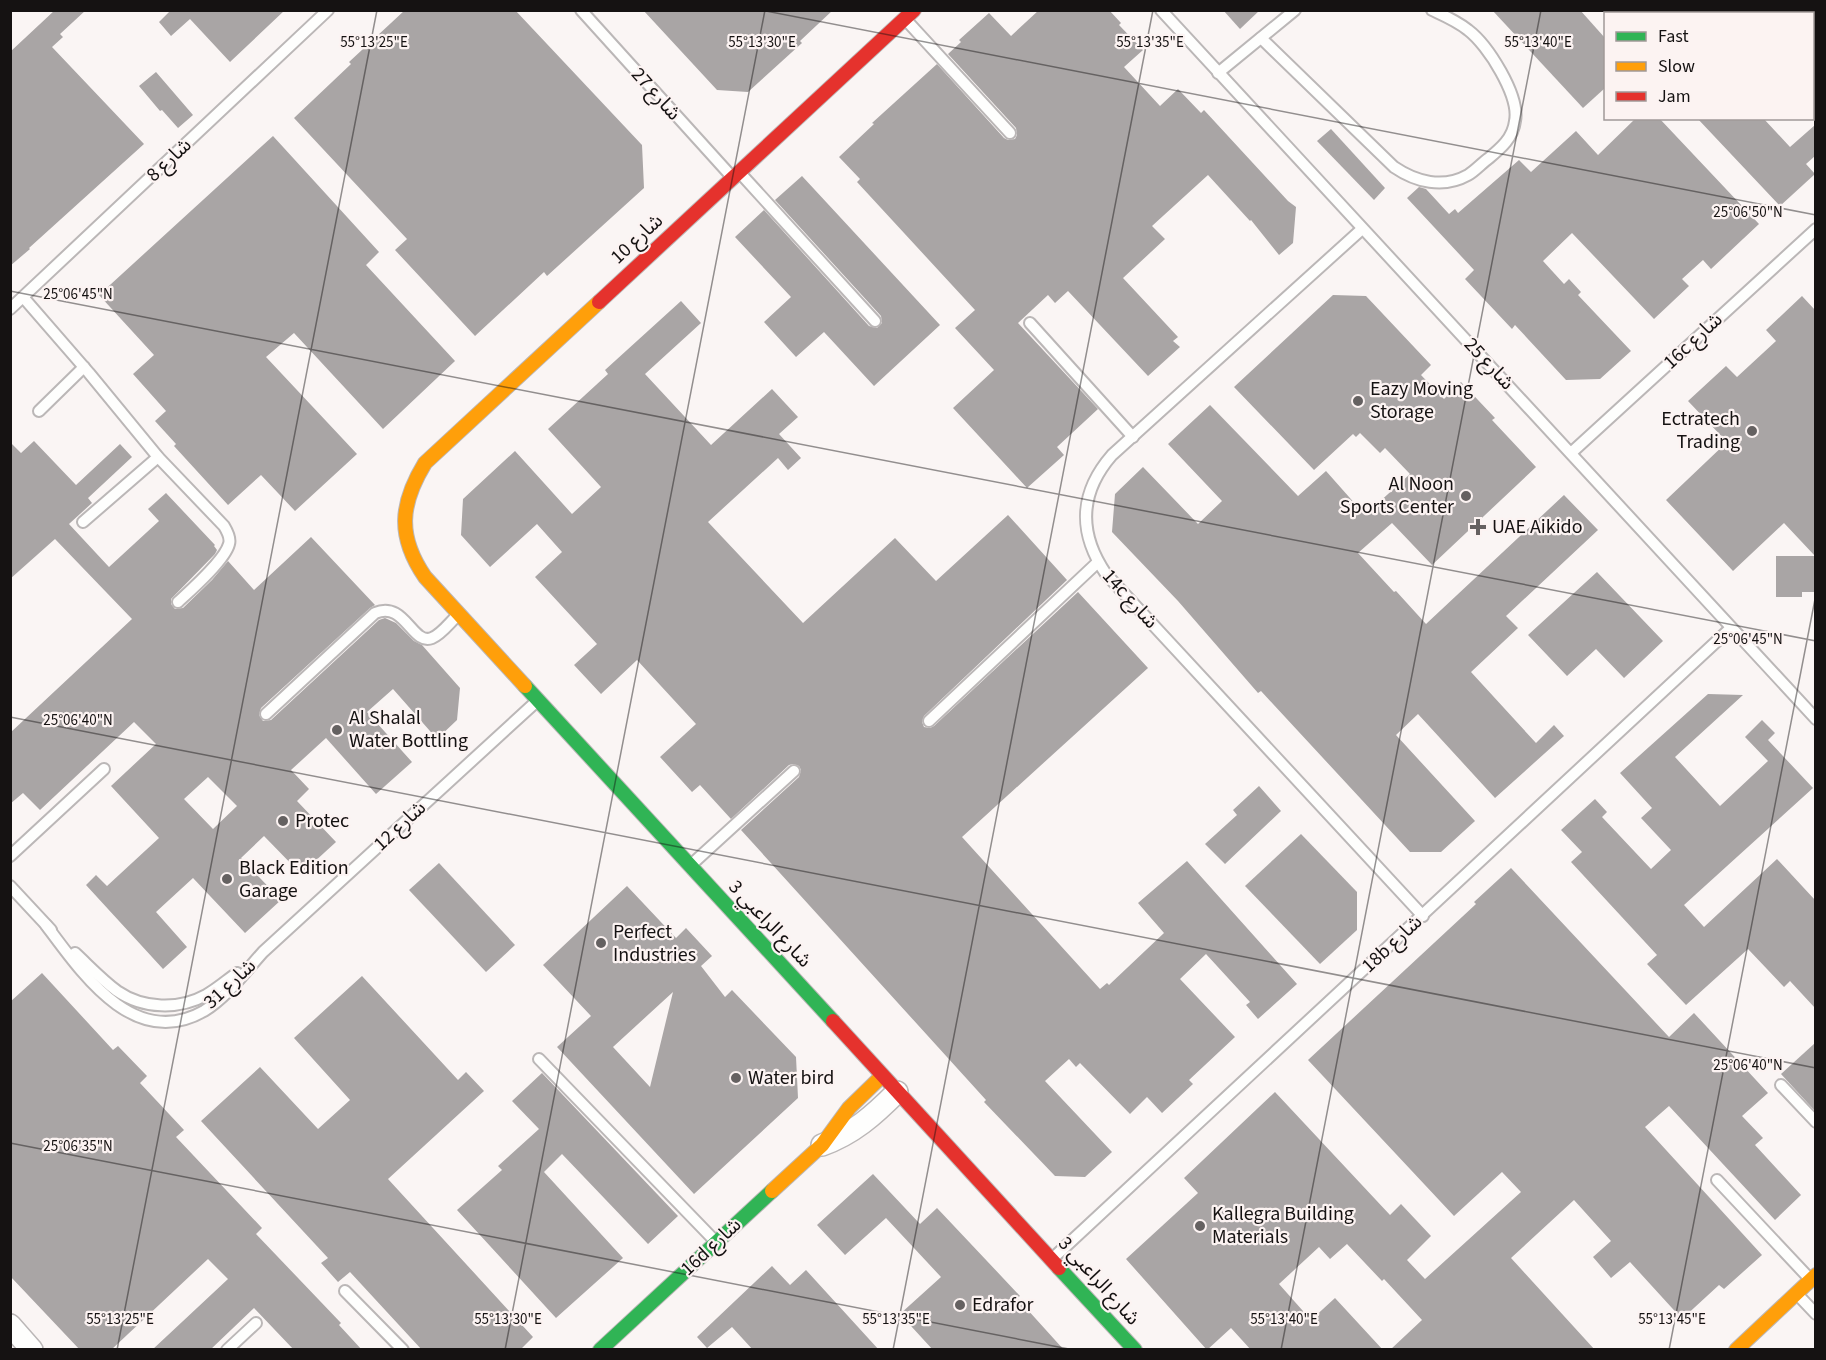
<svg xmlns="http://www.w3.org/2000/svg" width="1826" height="1360" font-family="'Source Sans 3','Noto Sans Arabic',sans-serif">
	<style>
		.building { fill: #a9a5a5; fill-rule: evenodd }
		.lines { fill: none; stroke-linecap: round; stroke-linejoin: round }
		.lane-casing { stroke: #bbb7b7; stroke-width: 14 }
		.street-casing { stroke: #bbb7b7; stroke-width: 24 }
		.fast-casing { stroke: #bbb7b7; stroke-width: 16 }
		.slow-casing { stroke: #bbb7b7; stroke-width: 16 }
		.jam-casing { stroke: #bbb7b7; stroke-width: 16 }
		.lane { stroke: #fefefd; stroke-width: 10 }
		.street { stroke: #fefefd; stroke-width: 21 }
		.fast { stroke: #30b455; stroke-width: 14 }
		.slow { stroke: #ff9f0a; stroke-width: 14 }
		.jam { stroke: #e5322d; stroke-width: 14 }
		.ticks { fill: none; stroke: #151212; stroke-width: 1.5; stroke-opacity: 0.45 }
		.poi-dot { fill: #656161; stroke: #fcf3f2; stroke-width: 2 }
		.labels { text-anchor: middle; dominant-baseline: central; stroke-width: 4.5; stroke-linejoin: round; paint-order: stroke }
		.street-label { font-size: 20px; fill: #151212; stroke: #fcf3f2 }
		.poi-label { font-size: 20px; fill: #151212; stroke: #fcf3f2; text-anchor: start }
		.ticks-label { font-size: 15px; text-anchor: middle; fill: #151212; stroke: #fcf3f2; stroke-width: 4.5; stroke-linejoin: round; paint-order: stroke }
	</style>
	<rect width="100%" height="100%" fill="#faf5f4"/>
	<!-- building -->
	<g class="building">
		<path d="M55,10H86L60,34L63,37L52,47L144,144L29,248L30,249L10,266V52Z"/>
		<path d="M171,10H285L230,62L190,19L171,36L159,22Z"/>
		<path d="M405,10H515L642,145L644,188L547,276L544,272L475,336L395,250L407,239L294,118L351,64L349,62Z"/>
		<path d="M643,10H833L800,41L802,43L748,92L717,90Z"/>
		<path d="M1039,10H1109L1121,23L1119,25L1143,50L1124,67L1160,106L1178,89L1201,113L1204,110L1288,201L1296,207L1293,243L1279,255L1251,220L1250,221L1208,175L1152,226L1165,239L1123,278L1178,337L1173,341L1180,347L1148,376L1068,291L1055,303L1048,295L1018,323L1098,409L1057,447L1064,455L1027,488L953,408L994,370L955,328L975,310L857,182L860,179L839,157L874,124L872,123L937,64L1004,138L1008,140L1015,139L1017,135L1016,128L948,54L961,42L959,40L989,13L1011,36Z"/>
		<path d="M1223,10H1260L1240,29Z"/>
		<path d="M1492,10H1580L1605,38V88L1583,108Z"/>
		<path d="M156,72L193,115L178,128L162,110L160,111L139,86Z"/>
		<path d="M1636,118H1659L1759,224L1711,269L1703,260L1682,279L1689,286L1654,319L1572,233L1543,261L1564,284L1569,279L1581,292L1578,295L1631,351L1600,379L1566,380L1515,325L1512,329L1465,279L1474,270L1407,198L1419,187L1426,189L1449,214L1455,209L1458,213L1519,160L1531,172L1576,131L1598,155Z"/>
		<path d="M1697,118H1763L1790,147L1815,125V156L1806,164L1815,174L1780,206Z"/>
		<path d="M1331,129L1385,188L1374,200L1317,141Z"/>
		<path d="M273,136L379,252L366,265L455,361L383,429L294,333L266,357L357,454L295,511L261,475L228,505L174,446L176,444L155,421L166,411L133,374L154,355L99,295Z"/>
		<path d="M802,176L940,325L874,386L824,332L796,357L764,322L791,297L735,237L764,210L869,326L877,328L882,323L881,316L775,200Z"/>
		<path d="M1333,295L1366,296L1431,365L1421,375L1444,399L1461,382L1495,418L1492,420L1536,467L1432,565L1392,523L1358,553L1394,592L1396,591L1426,624L1564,495L1598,530L1506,616L1518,628L1471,672L1536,743L1554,725L1564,736L1495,798L1418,714L1396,735L1475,821L1441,852H1410L1261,691L1258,693L1178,601L1112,532L1115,494L1143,467L1198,524L1222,501L1168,444L1210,405L1298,496L1326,471L1365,515L1410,474L1385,448L1380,453L1360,433L1356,437L1353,434L1314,470L1234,387Z"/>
		<path d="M1802,296L1815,310V592H1802V597H1776V556H1815L1784,523L1733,571L1666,500L1727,442L1688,401L1726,366L1737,377L1776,341L1766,330Z"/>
		<path d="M681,301L701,323L645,374L711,445L772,389L798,417L779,434L801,458L788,470L778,458L708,522L803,623L895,538L936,581L1008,515L1067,580L924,716L922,722L924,727L930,728L934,726L1078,592L1148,668L962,837L1100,989L1107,983L1109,985L1164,933L1138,903L1187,861L1297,984L1258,1019L1246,1005L1250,1002L1206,954L1180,979L1235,1037L1189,1080L1193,1084L1162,1113L1147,1097L1130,1114L1080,1063L1076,1067L1069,1059L1045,1081L1112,1152L1085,1177L1055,1176L984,1102L986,1100L741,830L799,777L801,770L799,766L793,764L789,765L731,819L700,785L692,792L660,757L696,724L637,660L601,694L574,665L597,644L535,577L562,552L537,524L490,567L461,535L463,499L515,451L572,514L601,487L548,429L608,374L605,370Z"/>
		<path d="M34,441L76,485L120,444L132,457L88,498L92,503L69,524L109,567L159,521L148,509L166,493L215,545L214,546L217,550L215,554L171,599V604L175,609L183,608L212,580L228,561L254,590L311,537L375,605L370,608L261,708L259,715L263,721L271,720L379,620L385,618L396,623L414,641L422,645L460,688L457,720L437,739L393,689L367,712L412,762L376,794L326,738L291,770L309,789L297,801L336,842L301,874L264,836L241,858L281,900L245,933L193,878L156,912L187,947L163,969L86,885L96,875L107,886L159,838L111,786L156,744L134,722L40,810L23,793L10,804V733L132,619L55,539L10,579V442L21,453ZM208,777L237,806L213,829L184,799Z"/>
		<path d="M1597,572L1663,641L1624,678L1596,649L1567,676L1528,635Z"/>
		<path d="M1708,694L1743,695L1675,757L1720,806L1768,761L1745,737L1762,720L1775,733L1768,740L1813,788L1684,905L1704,927L1777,859L1815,900V1008L1790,981L1784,987L1748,949L1686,1005L1647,964L1657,955L1571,862L1582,852L1561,830L1595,799L1607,812L1602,817L1651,869L1671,850L1641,818L1652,808L1620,773Z"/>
		<path d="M1259,786L1281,811L1225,864L1205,844L1237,815L1233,810Z"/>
		<path d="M1301,834L1357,892V930L1320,964L1245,886Z"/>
		<path d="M439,863L515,945L486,972L409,890Z"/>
		<path d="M1511,868L1669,1037L1694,1013L1768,1093L1742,1116L1763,1138L1755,1145L1801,1195L1775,1220L1669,1106L1645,1127L1762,1255L1724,1289L1719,1285L1682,1319L1630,1262L1611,1278L1593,1257L1611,1241L1574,1200L1511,1258L1595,1350H1390L1422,1320L1384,1279L1382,1281L1347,1244L1330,1259L1319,1247L1279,1284L1311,1320L1335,1298L1383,1350H1251L1231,1328L1207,1350L1126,1259L1198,1193L1184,1178L1275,1092L1390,1215L1401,1204L1431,1236L1407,1260L1425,1279L1521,1192L1502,1172L1454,1216L1308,1060L1476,904L1474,902Z"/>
		<path d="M627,886L676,938L686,928L712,956L701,966L725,997L732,990L796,1057L798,1098L694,1194L557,1047L591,1016L543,965ZM673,992L650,1087L613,1047Z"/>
		<path d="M42,973L113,1050L118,1046L147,1076L140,1083L184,1130L176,1137L262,1228L256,1234L341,1323L339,1325L362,1350H294L254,1308L210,1350H152L228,1279L208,1259L111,1350H80L10,1276V1002Z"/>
		<path d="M362,976L458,1080L466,1072L484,1091L388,1179L533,1337L520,1350H422L350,1272L338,1282L321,1263L328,1258L201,1121L260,1067L318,1129L350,1100L294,1038Z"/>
		<path d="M1815,1043V1111L1781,1074Z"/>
		<path d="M542,1073L678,1216L648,1244L562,1154L544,1172L623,1258L556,1318L457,1210L502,1170L498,1166L539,1129L512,1101Z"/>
		<path d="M873,1174L920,1224L937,1208L1020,1296L1017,1298L1064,1350H933L900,1314L941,1277L886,1218L845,1255L817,1225Z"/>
		<path d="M772,1266L790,1285L806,1270L879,1350H753L732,1327L707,1348L697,1337Z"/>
	</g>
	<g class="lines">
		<!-- lane casing -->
		<g class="lane-casing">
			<g id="lane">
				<path d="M581,10L732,177"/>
				<path d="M1161,10L1816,719"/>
				<path d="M1681,10L1684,14"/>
				<path d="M907,21L1010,133"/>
				<path d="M1261,38L1394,167C1416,182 1443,189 1468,175C1475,171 1482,163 1489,158C1501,148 1513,138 1515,121C1520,96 1488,45 1468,30C1457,21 1445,16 1432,10"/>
				<path d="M1218,73L1295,10"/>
				<path d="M741,174L875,321"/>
				<path d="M1362,229L1112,455C1079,493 1078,533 1106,574L1423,916"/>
				<path d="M23,297L89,373L158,457L224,526C227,531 231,538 229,544C225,560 191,590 178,602"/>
				<path d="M10,309L328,10"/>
				<path d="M1030,323L1133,437"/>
				<path d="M39,411L84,367"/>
				<path d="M1571,453L1816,229"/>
				<path d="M83,522L158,457"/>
				<path d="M266,714L375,613C405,600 412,646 432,638C442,634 450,622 458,615"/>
				<path d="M929,721L1098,562"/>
				<path d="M10,856L104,769"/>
				<path d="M692,864L794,771"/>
				<path d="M10,886L51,930"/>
				<path d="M46,925C82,973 134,1051 204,1011C227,997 245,972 263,952L537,701"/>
				<path d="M75,953C89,966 102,980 117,991C143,1009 179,1010 206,995C217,989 227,980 237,973"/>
				<path d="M539,1059L716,1242"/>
				<path d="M1781,1085L1816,1122"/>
				<path d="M1717,1180L1809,1278"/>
				<path d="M1052,1259L1731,628"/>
				<path d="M345,1291L403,1350"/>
				<path d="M1797,1294L1816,1314"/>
				<path d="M227,1350L256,1323"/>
			</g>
		</g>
		<!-- street casing -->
		<g class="street-casing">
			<g id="street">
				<path d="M822,1145C853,1134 874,1115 897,1092"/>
				<path d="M10,1325L32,1350"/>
			</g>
		</g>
		<!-- fast casing -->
		<g class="fast-casing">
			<g id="fast">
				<path d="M525,686L833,1021"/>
				<path d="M1059,1268L1135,1350"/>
				<path d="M600,1350L772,1191"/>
			</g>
		</g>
		<!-- slow casing -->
		<g class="slow-casing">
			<g id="slow">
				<path d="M525,686L425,577C397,536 400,504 425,463L599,302"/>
				<path d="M772,1191L822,1145L849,1108L882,1076"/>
				<path d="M1736,1350L1816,1275"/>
			</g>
		</g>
		<!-- jam casing -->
		<g class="jam-casing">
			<g id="jam">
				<path d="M599,302L914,10"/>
				<path d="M833,1021L1059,1268"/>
			</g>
		</g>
		<!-- lane -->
		<use href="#lane" class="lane"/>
		<!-- street -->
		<use href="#street" class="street"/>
		<!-- fast -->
		<use href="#fast" class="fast"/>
		<!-- slow -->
		<use href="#slow" class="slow"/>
		<!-- jam -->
		<use href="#jam" class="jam"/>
	</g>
	<!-- ticks -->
	<path class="ticks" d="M761,10L1816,215M10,291L1816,641M10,717L1816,1068M10,1143L1074,1350M117,1350L377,10M505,1350L765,10M893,1350L1153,10M1281,1350L1541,10M1669,1350L1816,594"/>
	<!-- markers -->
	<g class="poi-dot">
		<circle cx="1358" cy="401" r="6"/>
		<circle cx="1752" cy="431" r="6"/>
		<circle cx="1466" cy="496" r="6"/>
		<path d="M1475 518h6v6h6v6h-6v6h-6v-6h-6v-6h6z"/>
		<circle cx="337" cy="730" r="6"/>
		<circle cx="283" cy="821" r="6"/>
		<circle cx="227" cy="879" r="6"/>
		<circle cx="601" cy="943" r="6"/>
		<circle cx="736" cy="1078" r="6"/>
		<circle cx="1200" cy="1226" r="6"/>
		<circle cx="960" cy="1305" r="6"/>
	</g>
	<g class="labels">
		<!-- street labels -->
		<g class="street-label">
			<text transform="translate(656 94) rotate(48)">شارع 27</text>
			<text transform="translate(169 160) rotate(-43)">شارع 8</text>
			<text transform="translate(637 239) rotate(-43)">شارع 10</text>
			<text transform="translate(1693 341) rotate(-43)">16c شارع</text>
			<text transform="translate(1489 364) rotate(47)">شارع 25</text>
			<text transform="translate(1130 599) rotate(48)">14c شارع</text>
			<text transform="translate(400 826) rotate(-43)">شارع 12</text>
			<text transform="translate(770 924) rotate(47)">شارع الراعبي 3</text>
			<text transform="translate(1392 944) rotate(-43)">18b شارع</text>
			<text transform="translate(230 984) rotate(-43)">شارع 31</text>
			<text transform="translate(711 1247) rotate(-43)">16d شارع</text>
			<text transform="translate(1099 1281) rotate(48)">شارع الراعبي 3</text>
		</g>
		<!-- poi labels -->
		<g class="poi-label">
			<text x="1370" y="389">Eazy Moving<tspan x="1370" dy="23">Storage</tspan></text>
			<text x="1740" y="419" text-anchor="end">Ectratech<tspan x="1740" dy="23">Trading</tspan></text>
			<text x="1454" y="484" text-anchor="end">Al Noon<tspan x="1454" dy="23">Sports Center</tspan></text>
			<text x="1492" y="527">UAE Aikido</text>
			<text x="349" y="718">Al Shalal<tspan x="349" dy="23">Water Bottling</tspan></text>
			<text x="295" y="821">Protec</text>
			<text x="239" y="868">Black Edition<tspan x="239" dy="23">Garage</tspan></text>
			<text x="613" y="932">Perfect<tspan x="613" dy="23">Industries</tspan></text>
			<text x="748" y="1078">Water bird</text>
			<text x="1212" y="1214">Kallegra Building<tspan x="1212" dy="23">Materials</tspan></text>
			<text x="972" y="1305">Edrafor</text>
		</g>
	</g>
	<g class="ticks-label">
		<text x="374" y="47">55°13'25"E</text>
		<text x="762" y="47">55°13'30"E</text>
		<text x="1150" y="47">55°13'35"E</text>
		<text x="1538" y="47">55°13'40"E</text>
		<text x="1748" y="217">25°06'50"N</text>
		<text x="78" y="299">25°06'45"N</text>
		<text x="1748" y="644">25°06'45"N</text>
		<text x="78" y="725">25°06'40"N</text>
		<text x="1748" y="1070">25°06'40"N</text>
		<text x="78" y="1151">25°06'35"N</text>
		<text x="120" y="1324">55°13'25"E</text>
		<text x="508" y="1324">55°13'30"E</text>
		<text x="896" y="1324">55°13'35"E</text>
		<text x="1284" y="1324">55°13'40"E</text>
		<text x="1672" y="1324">55°13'45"E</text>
	</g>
	<!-- border -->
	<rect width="1826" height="1360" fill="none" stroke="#151212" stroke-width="24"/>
	<!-- legend -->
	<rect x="1604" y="12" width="210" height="108" fill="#fcf3f2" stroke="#a09998" stroke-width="1.5"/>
	<rect x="1616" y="32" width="30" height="9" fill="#30b455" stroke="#a09998" stroke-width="1.5"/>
	<text x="1658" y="42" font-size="18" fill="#151212">Fast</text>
	<rect x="1616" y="62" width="30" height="9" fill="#ff9f0a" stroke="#a09998" stroke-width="1.5"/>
	<text x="1658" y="72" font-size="18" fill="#151212">Slow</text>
	<rect x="1616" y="92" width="30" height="9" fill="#e5322d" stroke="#a09998" stroke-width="1.5"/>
	<text x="1658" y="102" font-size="18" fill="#151212">Jam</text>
</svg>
